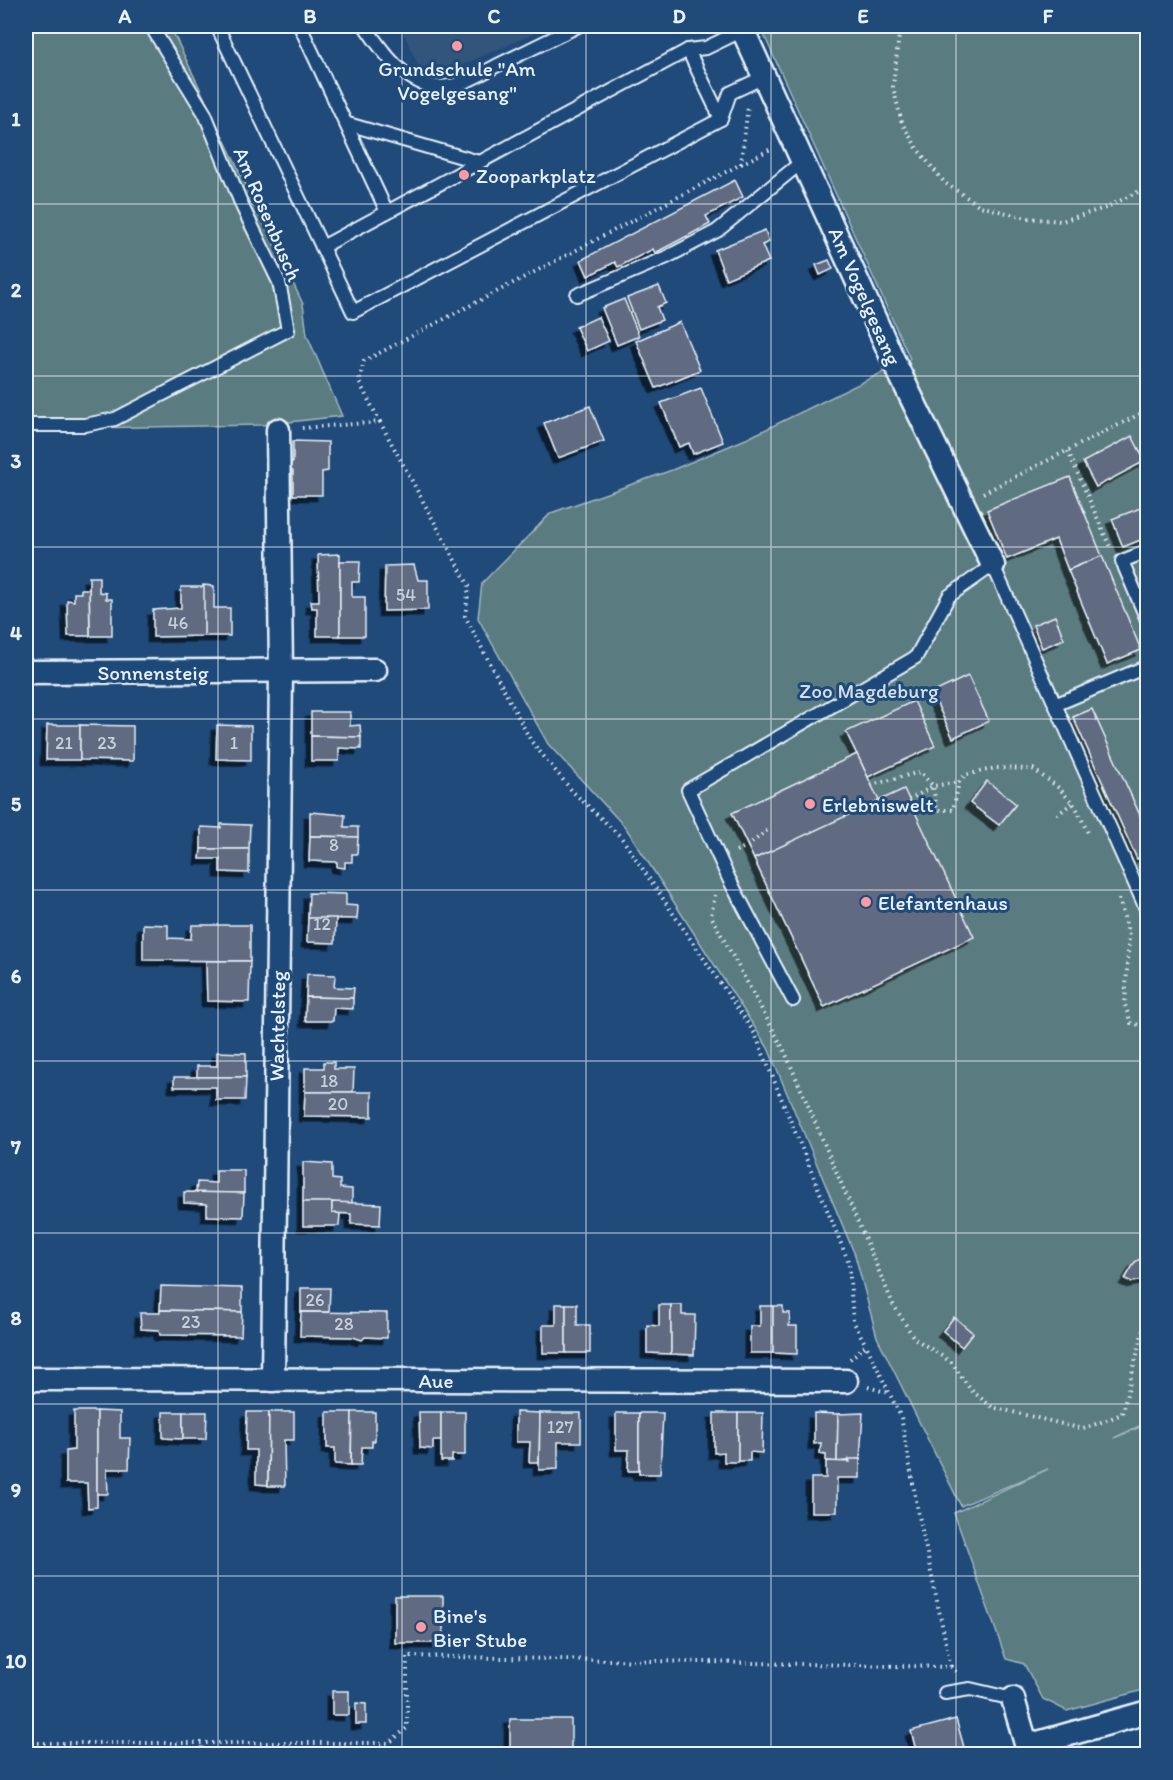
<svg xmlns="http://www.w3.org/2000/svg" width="1173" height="1780" font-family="Itim,sans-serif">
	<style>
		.built { fill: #32547c }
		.green { fill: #5a7c81; stroke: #a1b6bc; stroke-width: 1.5 }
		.building { fill: #606a81; stroke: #e8f1f8; stroke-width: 1.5; filter: url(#shadow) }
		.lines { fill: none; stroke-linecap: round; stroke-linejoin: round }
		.lane-casing { stroke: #e8f1f8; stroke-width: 16 }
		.street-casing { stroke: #e8f1f8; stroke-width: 27 }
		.path { stroke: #e8f1f8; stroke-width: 4; stroke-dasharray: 1.5 4.5; stroke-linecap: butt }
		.lane { stroke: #1f4a7a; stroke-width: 12 }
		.street { stroke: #1f4a7a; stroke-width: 22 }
		.grid { fill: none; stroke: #e8f1f8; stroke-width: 1.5; stroke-opacity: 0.55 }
		.poi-dot { fill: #ff9aa2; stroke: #1f4a7a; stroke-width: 2 }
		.labels { text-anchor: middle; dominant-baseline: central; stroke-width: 6; stroke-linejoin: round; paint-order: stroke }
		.number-label { font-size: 18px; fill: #c6cfda }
		.poi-label { font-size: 21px; fill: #e8f1f8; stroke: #1f4a7a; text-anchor: start }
		.street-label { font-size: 21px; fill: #e8f1f8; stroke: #1f4a7a }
		.park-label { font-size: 21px; fill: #d3dfe6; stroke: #1f4a7a }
		.neatline { fill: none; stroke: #e8f1f8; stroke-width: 2 }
		.grid-label { font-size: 20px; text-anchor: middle; font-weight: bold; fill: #e8f1f8 }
	</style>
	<defs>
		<filter id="shadow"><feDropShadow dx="-5.5" dy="5.5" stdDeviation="0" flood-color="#0009"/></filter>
	</defs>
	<rect width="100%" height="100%" fill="#1f4a7a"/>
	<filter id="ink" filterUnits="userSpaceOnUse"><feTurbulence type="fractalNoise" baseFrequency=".0167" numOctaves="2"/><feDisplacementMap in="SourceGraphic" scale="12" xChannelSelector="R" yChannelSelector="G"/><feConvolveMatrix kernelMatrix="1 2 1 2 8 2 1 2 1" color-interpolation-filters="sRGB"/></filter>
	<g filter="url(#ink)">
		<!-- built -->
		<path class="built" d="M400,26H551L458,67L431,70L419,67Z"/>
		<!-- green -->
		<g class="green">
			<path d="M26,26H170L303,304L307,335L342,416L262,425L26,429Z"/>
			<path d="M760,26H1147L1148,1422L1114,1438L1147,1424V1689L1067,1711L1043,1699L1024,1664L1006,1659L954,1513L1048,1469L961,1506L877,1337L855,1255L768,1048L626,828L548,744L478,618L482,583L551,513L672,470L746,439L910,359Z"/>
		</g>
		<!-- building -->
		<g class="building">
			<path d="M735,180L743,197L706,216L710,224L655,253L653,249L618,267L615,262L588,276L581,260Z"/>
			<path d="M765,230L769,242L762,245L769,261L726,279L715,250Z"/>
			<path d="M829,260L833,269L820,275L816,265Z"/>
			<path d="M659,286L666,303L657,307L662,320L639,329L627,298Z"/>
			<path d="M624,299L639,336L617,345L602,308Z"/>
			<path d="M598,317L609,341L587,351L576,327Z"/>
			<path d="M680,322L700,370L656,388L636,341Z"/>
			<path d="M701,388L723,442L693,454L689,443L679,447L661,403Z"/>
			<path d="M590,406L604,441L558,458L544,423Z"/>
			<path d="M1132,436L1145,461L1096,487L1083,462Z"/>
			<path d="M293,441L328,442V471L322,472V495H293V471H288V461L293,462Z"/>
			<path d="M1070,477L1102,556L1068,570L1056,539L1007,559L987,510Z"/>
			<path d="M1148,505V537L1123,547L1112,519Z"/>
			<path d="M340,554V636H317V608H312L311,601H319L318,555Z"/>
			<path d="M1102,556L1141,650L1107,664L1068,570Z"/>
			<path d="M340,561H360L359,582H352V597H365V636H340Z"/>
			<path d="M414,565L418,580H428V610L384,611L385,566Z"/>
			<path d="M89,577H99V592L106,593V599H112V636H90Z"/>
			<path d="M203,585L214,586V608H230V636H204Z"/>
			<path d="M181,587H204V636L153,637V610L181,608Z"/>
			<path d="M81,589H89L90,636H68L67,600L74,601V593H81Z"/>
			<path d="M1055,616L1064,639L1042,648L1033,625Z"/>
			<path d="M968,676L989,721L953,738L932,693Z"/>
			<path d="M914,701L935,746L868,777L846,732Z"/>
			<path d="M1092,709L1148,833V854L1137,859L1073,717Z"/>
			<path d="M311,712H350V726L360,725L361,737L311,736Z"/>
			<path d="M47,725H80V760H46Z"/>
			<path d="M80,725L133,726V761L80,760Z"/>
			<path d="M217,725L251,726V760L216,759Z"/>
			<path d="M311,736L361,737V749L339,748V761H311Z"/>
			<path d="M857,754L879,801L754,859L732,813Z"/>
			<path d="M987,781L1016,804L999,825L970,803Z"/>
			<path d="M904,789L974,937L824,1007L754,859Z"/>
			<path d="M310,812L345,815L344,827H358V837L310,836Z"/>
			<path d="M221,824L250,825L249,849H201V827L221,828Z"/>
			<path d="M310,836L358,837L357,854H352V862H345V868L337,867V862L309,861Z"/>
			<path d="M201,849H249V873L220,872V859H200Z"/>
			<path d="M309,893L346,894V905L358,906L357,919L308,918Z"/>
			<path d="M308,918H336L335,943L307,942Z"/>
			<path d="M143,924L168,925V938L191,939L192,925H250V961L143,960Z"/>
			<path d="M206,961H250L249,1002L207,1001Z"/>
			<path d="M307,974L335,975L334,987L354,988L353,998L306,997Z"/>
			<path d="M306,997L353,998V1009L334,1008L333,1021H305Z"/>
			<path d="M217,1052L246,1053V1077H197V1066H217Z"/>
			<path d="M324,1062H334V1069H354L353,1092H305V1068H324Z"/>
			<path d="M174,1077H246L245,1100H216V1087H174Z"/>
			<path d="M305,1092H372V1117L304,1116Z"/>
			<path d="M303,1162L332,1164V1179L340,1180V1188L352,1189V1203L303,1202Z"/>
			<path d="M216,1170H244V1193H196L197,1182L216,1183Z"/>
			<path d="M184,1192L244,1193L243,1217L207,1216V1204L184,1203Z"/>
			<path d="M303,1202H332V1213H340L339,1226H303Z"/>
			<path d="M332,1202L381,1204L380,1225L351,1224V1214L332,1213Z"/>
			<path d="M1148,1254V1279L1132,1282L1125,1279L1135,1262Z"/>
			<path d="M161,1286L242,1288V1312L160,1310Z"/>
			<path d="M301,1288H330L329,1312H301Z"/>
			<path d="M556,1304H566V1353H543V1325H556Z"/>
			<path d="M566,1304H577V1325H590V1353H566Z"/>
			<path d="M659,1305H671V1354L647,1353V1325L659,1326Z"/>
			<path d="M671,1305H682V1315H695L694,1355L671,1354Z"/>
			<path d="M760,1306H773V1353H750V1326H760Z"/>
			<path d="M773,1306H783V1313H790L789,1326H797V1354L773,1353Z"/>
			<path d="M160,1310L242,1312L241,1336L160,1335L159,1330L141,1329L140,1313H160Z"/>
			<path d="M301,1312L387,1313V1338L365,1337L362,1340L353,1337L300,1336Z"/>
			<path d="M954,1317L973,1333L962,1347L943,1331Z"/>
			<rect x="26" y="1411" width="6" height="28"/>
			<path d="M74,1411H97V1507L88,1508L87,1483H66V1451L74,1450Z"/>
			<path d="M97,1411L120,1412V1438H130L129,1469H107L108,1494H97Z"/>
			<path d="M163,1412H183V1439L163,1438Z"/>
			<path d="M183,1412H207L206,1439H183Z"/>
			<path d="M247,1412H269L268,1485L256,1484V1450H246Z"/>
			<path d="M269,1412H294V1440H284L285,1486H268Z"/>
			<path d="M327,1412H352L351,1465L335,1464V1448H327Z"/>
			<path d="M352,1412H375V1441H372V1447H362L361,1465H351Z"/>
			<path d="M419,1412H441V1441H433V1449L420,1448Z"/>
			<path d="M441,1412H465V1455H452V1461H441Z"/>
			<path d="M516,1412L540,1413L539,1462H529L530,1442H516Z"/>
			<path d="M540,1413H581V1442H558V1469L539,1470Z"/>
			<path d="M616,1413H639V1471H628L629,1450H616Z"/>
			<path d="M639,1413H663L660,1474H639Z"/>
			<path d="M714,1413H738V1462H724V1452L714,1453Z"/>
			<path d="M738,1413H763L762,1453L750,1452V1461H738Z"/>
			<path d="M814,1413L838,1414L837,1462L826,1461V1455L820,1454L821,1443L814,1444Z"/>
			<path d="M863,1413L860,1459L837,1462L838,1414Z"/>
			<path d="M849,1459H860V1478H837V1512H811V1478H826V1461L850,1462Z"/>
			<rect x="395" y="1596" width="48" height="47"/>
			<rect x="332" y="1691" width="17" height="24"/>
			<path d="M356,1703L366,1704V1724H356Z"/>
			<rect x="510" y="1719" width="61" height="35"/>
			<path d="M956,1719L966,1754H917L911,1731Z"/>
		</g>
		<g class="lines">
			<!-- lane casing -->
			<g class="lane-casing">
				<g id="lane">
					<path d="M217,26L353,312L721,119L730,93L764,77"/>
					<path d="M300,26L387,212"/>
					<path d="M365,26C383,53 411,93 449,86C466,83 481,74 496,66C523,53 551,39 578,26"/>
					<path d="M688,50L721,119"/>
					<path d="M348,124L479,162"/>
					<path d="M322,247L688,50L706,48L743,30"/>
					<path d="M577,295L667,257L717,231L803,161"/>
					<path d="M26,425H85L115,419L288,330L279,282L243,208L205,114L151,26"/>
					<path d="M1148,551L1122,561L1148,622"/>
					<path d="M1057,704L1148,666"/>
					<path d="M793,1000L729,879L688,790L916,657L949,596L993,565L1148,913"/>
					<path d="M945,1693L970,1689L1013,1699"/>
				</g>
			</g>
			<!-- street casing -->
			<g class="street-casing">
				<g id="street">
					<path d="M741,26L896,366L993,565"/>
					<path d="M26,672L375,670"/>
					<path d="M26,1379L846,1381"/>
					<path d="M273,1380L281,672L278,430"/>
					<path d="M1013,1699L1029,1754"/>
					<path d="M1027,1746L1148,1712"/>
				</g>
			</g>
			<!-- path -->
			<g class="path">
				<path d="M900,26L893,87L902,123L918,150L945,183L980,206L1026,218L1062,221L1105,208L1148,187"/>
				<path d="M1140,26L1148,39"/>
				<path d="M741,164L771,149"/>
				<path d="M380,422L359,382L364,361L741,164L748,106"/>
				<path d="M302,428L380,422L469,586L465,616L531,741L573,792L621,837L755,1034L849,1263L853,1321L866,1345"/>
				<path d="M1068,451L1110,547"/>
				<path d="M983,493L1148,410"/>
				<path d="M871,785L920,772L933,786L959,782L965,775L996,768L1033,769L1059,788L1076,807L1088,833"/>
				<path d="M909,800L933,786L937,810H953L959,782"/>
				<path d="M1057,815L1072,803"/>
				<path d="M736,851L748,846L770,828"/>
				<path d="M715,895L711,916L785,1052L893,1304L914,1338L951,1362L971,1390L992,1407L1083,1429L1122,1414L1148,1310"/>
				<path d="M1119,899L1129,935L1125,1005L1131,1023L1148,1027"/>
				<path d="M850,1359L866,1345L901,1417L918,1511L951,1667"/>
				<path d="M868,1387L889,1393"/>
				<path d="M26,1743H389L407,1728V1656L951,1667L956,1672"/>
				<path d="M201,1754L202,1743"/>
			</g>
			<!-- lane -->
			<use href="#lane" class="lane"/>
			<!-- street -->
			<use href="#street" class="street"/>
		</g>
	</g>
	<!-- grid -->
	<path class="grid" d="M218,26V1754M402,26V1754M586,26V1754M771,26V1754M956,26V1754M26,204H1148M26,376H1148M26,547H1148M26,719H1148M26,890H1148M26,1061H1148M26,1233H1148M26,1404H1148M26,1576H1148"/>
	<!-- markers -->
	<g class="poi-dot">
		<circle cx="457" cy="46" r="6"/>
		<circle cx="464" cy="175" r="6"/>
		<circle cx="810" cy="804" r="6"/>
		<circle cx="866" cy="902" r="6"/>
		<circle cx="421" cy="1627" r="6"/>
	</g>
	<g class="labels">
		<!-- number labels -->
		<g class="number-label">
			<text x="406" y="595">54</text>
			<text x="178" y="623">46</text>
			<text x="64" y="743">21</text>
			<text x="107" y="743">23</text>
			<text x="234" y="743">1</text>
			<text x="334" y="845">8</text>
			<text x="322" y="924">12</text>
			<text x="329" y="1081">18</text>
			<text x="338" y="1104">20</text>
			<text x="315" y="1300">26</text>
			<text x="191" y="1322">23</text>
			<text x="344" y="1324">28</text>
			<text x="560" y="1427">127</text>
		</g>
		<!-- poi labels -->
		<g class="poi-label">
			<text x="457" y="68" text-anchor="middle">Grundschule "Am<tspan x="457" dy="24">Vogelgesang"</tspan></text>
			<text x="476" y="175">Zooparkplatz</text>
			<text x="822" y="804">Erlebniswelt</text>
			<text x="878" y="902">Elefantenhaus</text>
			<text x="433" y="1615">Bine's<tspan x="433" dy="24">Bier Stube</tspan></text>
		</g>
		<!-- street labels -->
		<g class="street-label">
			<text transform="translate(268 214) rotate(67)">Am Rosenbusch</text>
			<text transform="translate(865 296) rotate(66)">Am Vogelgesang</text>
			<text x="153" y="672">Sonnensteig</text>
			<text transform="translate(277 1026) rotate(-89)">Wachtelsteg</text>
			<text x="436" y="1380">Aue</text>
		</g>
		<!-- park labels -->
		<g class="park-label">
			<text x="869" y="690">Zoo Magdeburg</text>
		</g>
	</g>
	<!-- margin -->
	<rect width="1173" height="1780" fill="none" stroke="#1f4a7a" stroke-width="66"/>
	<rect x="33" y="33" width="1107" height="1714" class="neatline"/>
	<g class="grid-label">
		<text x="125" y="23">A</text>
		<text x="310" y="23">B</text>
		<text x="494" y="23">C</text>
		<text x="679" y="23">D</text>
		<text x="863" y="23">E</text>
		<text x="1048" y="23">F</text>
		<text x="16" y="126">1</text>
		<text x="16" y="297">2</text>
		<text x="16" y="468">3</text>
		<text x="16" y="640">4</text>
		<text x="16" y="811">5</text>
		<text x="16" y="983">6</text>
		<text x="16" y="1154">7</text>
		<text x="16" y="1325">8</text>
		<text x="16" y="1497">9</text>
		<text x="16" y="1668">10</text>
	</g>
</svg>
